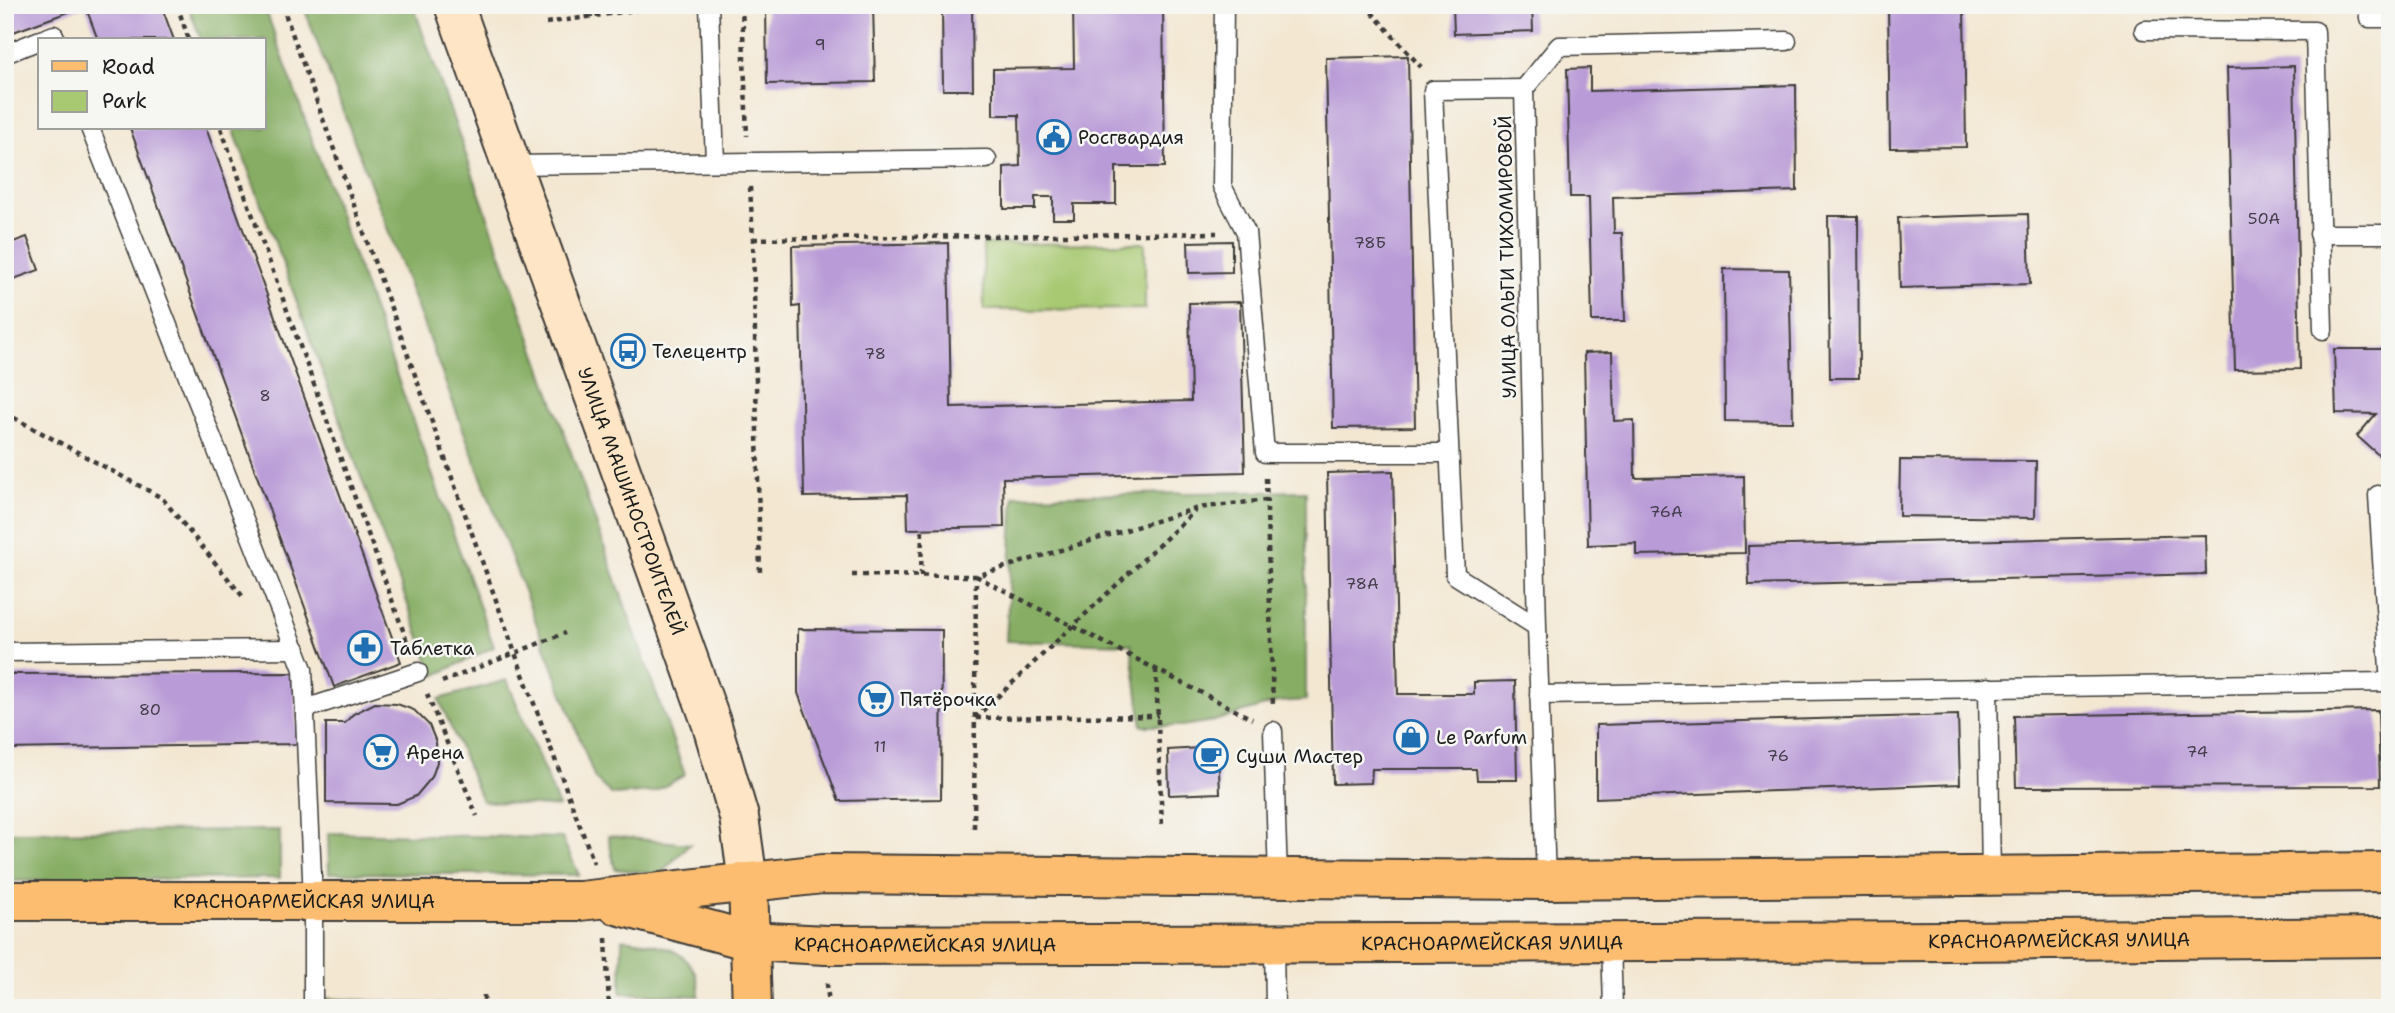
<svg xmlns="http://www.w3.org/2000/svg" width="2395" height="1013" font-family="'Shantell Sans',sans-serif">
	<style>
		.green { fill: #a8c972; stroke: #627247; stroke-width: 2 }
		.forest { fill: #86ad64; stroke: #516440; stroke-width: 2 }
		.building { fill: #b99bd7 }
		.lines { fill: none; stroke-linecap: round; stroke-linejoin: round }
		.lane-casing { stroke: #3c3a37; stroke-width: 21 }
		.secondary-casing { stroke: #3c3a37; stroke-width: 42 }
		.primary-casing { stroke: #3c3a37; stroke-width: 42 }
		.path { stroke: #3c3a37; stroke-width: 4.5; stroke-dasharray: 5 5; stroke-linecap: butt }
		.lane { stroke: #fff; stroke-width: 18 }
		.secondary { stroke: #fee5c5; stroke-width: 38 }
		.primary { stroke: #fcbd6f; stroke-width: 38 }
		.labels { text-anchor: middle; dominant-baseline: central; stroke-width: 5; stroke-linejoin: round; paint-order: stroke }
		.number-label { font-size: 16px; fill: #433c4b }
		.poi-label { font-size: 19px; fill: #1c1c1c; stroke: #f6f6f2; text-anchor: start }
		.street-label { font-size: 19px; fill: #1c1c1c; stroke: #f6f6f2 }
	</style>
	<rect width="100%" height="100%" fill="#f6f6f2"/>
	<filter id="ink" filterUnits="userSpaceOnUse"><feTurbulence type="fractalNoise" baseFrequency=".0143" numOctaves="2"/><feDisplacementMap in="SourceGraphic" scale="14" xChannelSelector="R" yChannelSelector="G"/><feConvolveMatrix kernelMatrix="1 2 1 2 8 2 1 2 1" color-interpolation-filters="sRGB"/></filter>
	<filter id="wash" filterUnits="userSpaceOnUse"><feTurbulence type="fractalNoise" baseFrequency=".00686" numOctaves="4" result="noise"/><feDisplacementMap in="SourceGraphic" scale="28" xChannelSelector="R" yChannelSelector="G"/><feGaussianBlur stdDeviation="1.57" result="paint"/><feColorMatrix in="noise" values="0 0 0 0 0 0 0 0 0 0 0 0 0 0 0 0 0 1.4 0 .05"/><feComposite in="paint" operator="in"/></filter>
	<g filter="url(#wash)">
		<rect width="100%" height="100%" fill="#f3e7d2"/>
		<!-- green -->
		<path class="green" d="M1145,243V309L984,310L983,244Z"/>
		<!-- forest -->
		<g class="forest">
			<path d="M188,5H264L494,647L434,676L233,128H264V40H201Z"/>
			<path d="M303,5H413L685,775L654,792L612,795L595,779Z"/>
			<path d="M1306,491V700L1278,702L1214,721L1182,726H1142L1131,644L1006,641L1014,496Z"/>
			<path d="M507,680L559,807L482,801L439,699Z"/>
			<path d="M280,830V878L5,881V832Z"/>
			<path d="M328,833L562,838L579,875L329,873Z"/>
			<path d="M608,836L690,844L660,874L615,869Z"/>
			<path d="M622,939C659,943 700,949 699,996L621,993Z"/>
			<path d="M322,998L480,1007V1008H322Z"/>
		</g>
		<g id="blocks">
			<!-- building -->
			<g class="building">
				<path d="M5,5H85V6L5,35Z"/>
				<path d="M85,5H161L174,40H98Z"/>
				<path d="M766,5H873L875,82L767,84Z"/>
				<path d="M942,5H972L973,90H943Z"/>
				<path d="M1073,5H1163L1165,167H1116V204H1074V219H1053V197H1035V209H1004V167L1020,166L1019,115H993V69L1074,68Z"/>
				<path d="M1453,5H1532L1533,31L1454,34Z"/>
				<path d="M1888,5H1964L1966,147L1890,148Z"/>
				<path d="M1408,56L1415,427L1333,428L1326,58Z"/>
				<path d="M2294,66L2300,369L2235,370L2227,68Z"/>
				<path d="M1590,68V91L1796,85L1797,191L1613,197L1614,233H1622L1625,321H1592L1589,197H1570L1567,69Z"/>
				<path d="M130,128H206L401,662L334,687Z"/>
				<path d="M2028,214L2030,284L1900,288L1898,218Z"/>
				<path d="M1828,216H1858L1859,378H1830Z"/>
				<path d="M27,237L39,270L11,280L5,263V245Z"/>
				<path d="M1232,241V272L1189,273L1188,242Z"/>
				<path d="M948,243L951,407L1191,401L1189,303L1240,302L1245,472L1003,478L1004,527L908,529L907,495L804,497L800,306L793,307L792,246Z"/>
				<path d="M1724,269L1789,270L1793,422L1725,421Z"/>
				<path d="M2334,349H2390V454L2384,460L2357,436L2376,414L2336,413Z"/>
				<path d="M1612,352L1614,421L1634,420L1635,478L1744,476L1745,553L1636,555V543L1588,545L1584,353Z"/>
				<path d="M1900,460L2036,461L2035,518L1899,516Z"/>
				<path d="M1393,471L1398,694H1474V682L1515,681L1517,780H1477L1476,769H1372L1371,783L1333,784L1327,473Z"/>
				<path d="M2205,535L2206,574L1749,585L1748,546Z"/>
				<path d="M798,629L942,630L941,799L839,801L798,693Z"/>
				<path d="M294,673L297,744L5,749V674Z"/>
				<path d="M375,703L397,704L414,710L429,725L436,742L437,762L432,777L416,796L397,804L326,803V723H345L353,714Z"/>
				<path d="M2378,710L2380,786L2016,787L2014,716Z"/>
				<path d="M1958,715L1960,784L1596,798V725Z"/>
				<path d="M1218,747L1220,793L1169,795L1168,750Z"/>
			</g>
		</g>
	</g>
	<g filter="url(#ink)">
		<use href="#blocks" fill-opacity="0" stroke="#3c3a37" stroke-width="2"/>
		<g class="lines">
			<!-- lane casing -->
			<g class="lane-casing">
				<g id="lane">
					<path d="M709,5L715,162"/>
					<path d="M1224,5L1222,186L1246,232L1265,453H1449"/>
					<path d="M2368,5L2369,18H2390"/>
					<path d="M2144,30L2315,31L2323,330"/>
					<path d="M41,40L54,35L56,40"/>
					<path d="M5,54L40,40"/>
					<path d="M1524,89L1559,46L1787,41"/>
					<path d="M90,128L303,669L313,900V1008"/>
					<path d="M511,165L987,159"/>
					<path d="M2319,234H2390"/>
					<path d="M2378,495L2390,685"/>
					<path d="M1537,627L1455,575L1433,90L1524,89L1537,627L1546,880"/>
					<path d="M5,652L296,649"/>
					<path d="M1988,687L1991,876"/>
					<path d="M1539,695L2388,682"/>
					<path d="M305,709L418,672"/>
					<path d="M1273,731L1278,877"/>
					<path d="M1274,942L1275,1008"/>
					<path d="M1611,943L1613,1008"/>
				</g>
			</g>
			<!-- secondary casing -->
			<g class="secondary-casing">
				<g id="secondary">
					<path id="s1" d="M454,5L711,722L739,817L748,882"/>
				</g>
			</g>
			<!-- primary casing -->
			<g class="primary-casing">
				<g id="primary">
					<path d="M748,882L752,1008"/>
					<path id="s2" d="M5,901H580L823,874L1546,880L2390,872"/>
					<path id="s3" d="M617,905L750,941L826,945L1953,941L2390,937"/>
				</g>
			</g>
			<!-- path -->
			<g class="path">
				<path d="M177,5L189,40"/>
				<path d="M282,5L515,653L594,863"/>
				<path d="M591,5V17"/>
				<path d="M742,5L747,136"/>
				<path d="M1365,5L1421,67"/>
				<path d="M546,23L671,5"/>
				<path d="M221,128L409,647"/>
				<path d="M750,187L753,239L760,574"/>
				<path d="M753,239L1217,233"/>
				<path d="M5,413L162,498L244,598"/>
				<path d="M1266,478L1273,707"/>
				<path d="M852,575L976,576L1198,508L1266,500"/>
				<path d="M921,576L922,529"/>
				<path d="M976,576L1252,719"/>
				<path d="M1156,669L1162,827"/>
				<path d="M442,682L565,633"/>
				<path d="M427,694L477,816"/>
				<path d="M975,718L1196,510"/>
				<path d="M976,718L1158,716"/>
				<path d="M974,828L976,576"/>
				<path d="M606,938L609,1008"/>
				<path d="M827,983L829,1008"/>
				<path d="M484,995V1008"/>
				<path d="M799,1007L819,1008"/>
			</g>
			<!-- lane -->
			<use href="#lane" class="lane"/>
			<!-- secondary -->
			<use href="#secondary" class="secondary"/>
			<!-- primary -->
			<use href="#primary" class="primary"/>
		</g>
	</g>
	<!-- icons -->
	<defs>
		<g id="civic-ring" transform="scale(1.75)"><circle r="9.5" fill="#f6f6f2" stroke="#1f6fb2" stroke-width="1.5"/><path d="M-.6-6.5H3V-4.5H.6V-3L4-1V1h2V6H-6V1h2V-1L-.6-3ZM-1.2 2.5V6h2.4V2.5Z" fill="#1f6fb2"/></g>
		<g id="bus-ring" transform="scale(1.75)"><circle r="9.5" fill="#f6f6f2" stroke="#1f6fb2" stroke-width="1.5"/><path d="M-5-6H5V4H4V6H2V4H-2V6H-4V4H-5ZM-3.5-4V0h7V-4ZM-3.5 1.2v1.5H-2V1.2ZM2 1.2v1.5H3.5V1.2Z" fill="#1f6fb2"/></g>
		<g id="pharmacy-ring" transform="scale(1.75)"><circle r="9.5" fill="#f6f6f2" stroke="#1f6fb2" stroke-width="1.5"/><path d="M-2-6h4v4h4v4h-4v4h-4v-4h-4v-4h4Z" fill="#1f6fb2"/></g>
		<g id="supermarket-ring" transform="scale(1.75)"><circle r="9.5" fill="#f6f6f2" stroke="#1f6fb2" stroke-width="1.5"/><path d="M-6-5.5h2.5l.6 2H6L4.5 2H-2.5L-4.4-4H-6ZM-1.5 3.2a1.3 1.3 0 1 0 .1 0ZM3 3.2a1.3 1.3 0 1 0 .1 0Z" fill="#1f6fb2"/></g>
		<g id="shop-ring" transform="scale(1.75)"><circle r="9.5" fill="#f6f6f2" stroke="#1f6fb2" stroke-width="1.5"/><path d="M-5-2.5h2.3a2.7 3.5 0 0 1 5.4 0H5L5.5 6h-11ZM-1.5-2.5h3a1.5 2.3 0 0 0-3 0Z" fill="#1f6fb2"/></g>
		<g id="cafe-ring" transform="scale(1.75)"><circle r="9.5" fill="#f6f6f2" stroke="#1f6fb2" stroke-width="1.5"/><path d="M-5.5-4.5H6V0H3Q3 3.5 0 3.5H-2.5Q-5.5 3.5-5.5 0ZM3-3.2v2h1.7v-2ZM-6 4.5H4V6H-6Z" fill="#1f6fb2"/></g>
	</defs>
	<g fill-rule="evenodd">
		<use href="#civic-ring" x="1054" y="137"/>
		<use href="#bus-ring" x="628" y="351"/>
		<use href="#pharmacy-ring" x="365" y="648"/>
		<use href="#supermarket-ring" x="876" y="699"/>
		<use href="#shop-ring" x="1411" y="737"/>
		<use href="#supermarket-ring" x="381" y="752"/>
		<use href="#cafe-ring" x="1211" y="756"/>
	</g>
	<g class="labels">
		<!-- number labels -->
		<g class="number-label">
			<text x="820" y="44">9</text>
			<text x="2264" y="218">50А</text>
			<text x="1370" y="242">78Б</text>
			<text x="875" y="353">78</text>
			<text x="265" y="395">8</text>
			<text x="1666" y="511">76А</text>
			<text x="1362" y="583">78А</text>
			<text x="150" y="709">80</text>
			<text x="880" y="746">11</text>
			<text x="2197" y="751">74</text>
			<text x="1778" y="755">76</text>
		</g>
		<!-- poi labels -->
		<g class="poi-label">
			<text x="1078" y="137">Росгвардия</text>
			<text x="652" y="351">Телецентр</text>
			<text x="390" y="648">Таблетка</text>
			<text x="900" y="699">Пятёрочка</text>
			<text x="1436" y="737">Le Parfum</text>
			<text x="406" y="752">Арена</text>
			<text x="1236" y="756">Суши Мастер</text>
		</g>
		<!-- street labels -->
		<g class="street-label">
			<text transform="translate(1507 257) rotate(-91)">УЛИЦА ОЛЬГИ ТИХОМИРОВОЙ</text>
			<text stroke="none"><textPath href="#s1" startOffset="527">УЛИЦА МАШИНОСТРОИТЕЛЕЙ</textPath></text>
			<text stroke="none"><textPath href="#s2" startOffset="299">КРАСНОАРМЕЙСКАЯ УЛИЦА</textPath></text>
			<text stroke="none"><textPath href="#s3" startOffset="1447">КРАСНОАРМЕЙСКАЯ УЛИЦА</textPath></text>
			<text stroke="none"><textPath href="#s3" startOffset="880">КРАСНОАРМЕЙСКАЯ УЛИЦА</textPath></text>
			<text stroke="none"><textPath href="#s3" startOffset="313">КРАСНОАРМЕЙСКАЯ УЛИЦА</textPath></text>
		</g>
	</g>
	<!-- margin -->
	<rect width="2395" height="1013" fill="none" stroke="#f6f6f2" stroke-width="28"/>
	<!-- legend -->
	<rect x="38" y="38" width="228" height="91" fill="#f6f6f2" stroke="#9f9f9c" stroke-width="2"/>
	<rect x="52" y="61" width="35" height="10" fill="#fcbd6f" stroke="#9f9f9c" stroke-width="2"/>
	<text x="102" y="74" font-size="21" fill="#1c1c1c">Road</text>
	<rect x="52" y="91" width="35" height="21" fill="#a8c972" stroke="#9f9f9c" stroke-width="2"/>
	<text x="102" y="108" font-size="21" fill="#1c1c1c">Park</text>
</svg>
